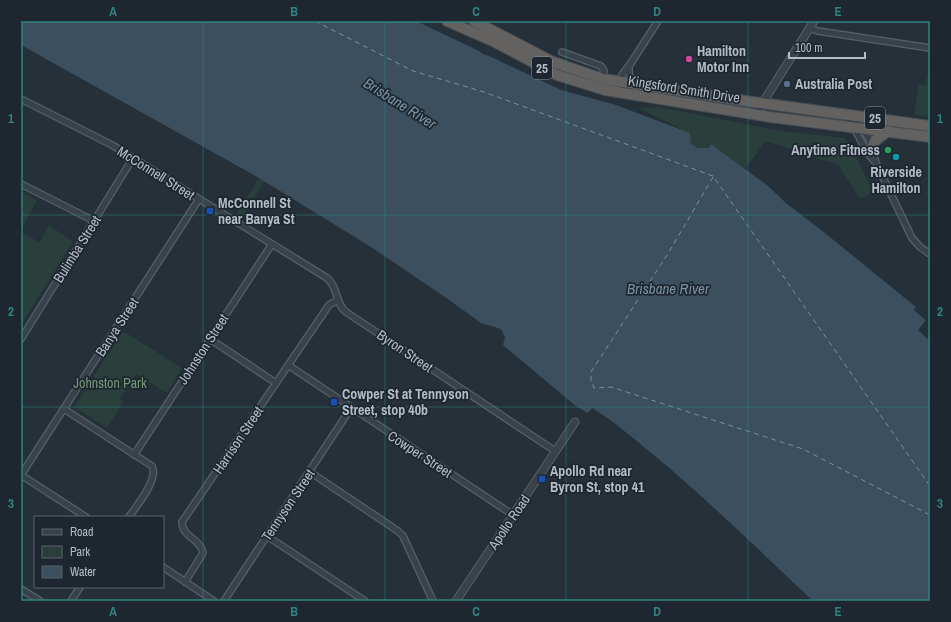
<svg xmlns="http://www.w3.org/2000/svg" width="951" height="622" font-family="'Archivo Narrow',sans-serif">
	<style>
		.green { fill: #2a3e3c }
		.water { fill: #3b4f5f }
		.pier { fill: #253039 }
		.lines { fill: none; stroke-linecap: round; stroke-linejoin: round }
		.ferry { stroke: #7892a6; stroke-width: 1; stroke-dasharray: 5 4; stroke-linecap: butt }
		.minor-casing { stroke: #576068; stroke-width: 8 }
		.tertiary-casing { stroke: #576068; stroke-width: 9 }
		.trunk-casing { stroke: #444d55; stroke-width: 12 }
		.minor { stroke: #39424a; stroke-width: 5.5 }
		.tertiary { stroke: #39424a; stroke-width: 7 }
		.trunk { stroke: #636260; stroke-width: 10 }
		.grid { fill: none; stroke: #30847f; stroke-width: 1; stroke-opacity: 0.55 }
		.hotel-dot { fill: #d1479c; stroke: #1e272f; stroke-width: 1.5 }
		.service-dot { fill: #5c6f8a; stroke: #1e272f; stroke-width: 1.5 }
		.leisure-dot { fill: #2e9e5b; stroke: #1e272f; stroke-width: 1.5 }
		.culture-dot { fill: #0f9aa8; stroke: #1e272f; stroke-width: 1.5 }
		.transit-dot { fill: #1a4fb4; stroke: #1e272f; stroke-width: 1.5 }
		.labels { text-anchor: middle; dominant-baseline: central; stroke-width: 3.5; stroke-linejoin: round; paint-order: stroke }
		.shield { fill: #1e272f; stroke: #879098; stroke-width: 1 }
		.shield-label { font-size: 13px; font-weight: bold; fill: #b4bdc5 }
		.poi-label { font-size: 14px; font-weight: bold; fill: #b4bdc5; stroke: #1e272f; text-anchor: start }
		.street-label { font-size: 14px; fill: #b4bdc5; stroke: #1e272f }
		.park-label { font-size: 14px; fill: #759978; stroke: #1e272f }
		.water-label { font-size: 15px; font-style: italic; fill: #7892a6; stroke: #1e272f }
		.neatline { fill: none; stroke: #30847f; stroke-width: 1.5 }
		.grid-label { font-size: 13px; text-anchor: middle; font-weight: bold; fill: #30847f }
	</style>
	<rect width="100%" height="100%" fill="#253039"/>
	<!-- green -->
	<g class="green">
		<path d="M930,60V117L914,115L919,84L926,85Z"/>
		<path d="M659,107L775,130L843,138L849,142L873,192L860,199L838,165L766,141L745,169L711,145L709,148H698L690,144L691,138L689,136V133L639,108Z"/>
		<path d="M259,178L265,181L243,216L237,213Z"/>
		<path d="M21,192L37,200L21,231Z"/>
		<path d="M49,225L73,242L21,325V233L40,242Z"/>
		<path d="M123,331L182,368L167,393L136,374L120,399L123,402L107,428L74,407Z"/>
	</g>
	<!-- water -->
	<path class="water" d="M21,21H416L477,50L485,55H487L561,90L616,105L690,133L691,144L698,148H709L711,144L768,186L787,204L825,233L916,307L914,310L930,324V601H813C761,552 710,502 655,456C634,439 615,422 592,408L588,413L577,407L503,345L505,337L501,329L481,323L445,297L371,247L259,178L21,45Z"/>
	<!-- pier -->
	<path class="pier" d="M926,320L930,324V341L918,330Z"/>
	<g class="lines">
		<!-- ferry -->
		<g class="ferry">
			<path d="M315,21L413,71L484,92L713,176L930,486"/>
			<path d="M713,177L669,252L591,372V380L594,388L611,387L803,449L930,515"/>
		</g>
		<!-- minor casing -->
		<g class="minor-casing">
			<g id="minor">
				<path d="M809,28L818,31L930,48"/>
				<path d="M562,52L601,66L604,71L603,79"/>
				<path d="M629,66V73L633,84"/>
				<path d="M632,90L625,88L622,85V75L631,63L658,21"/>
				<path d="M21,99L112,145L327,278C338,287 335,303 346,312L555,451"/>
				<path d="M847,119C866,122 872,147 876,163L912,238L920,247L930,254"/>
				<path d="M854,128L867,152L874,161"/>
				<path d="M21,184L94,221"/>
				<path d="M21,339L133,158"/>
				<path d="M210,339L276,383"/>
				<path d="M288,365L513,515"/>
				<path d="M64,409L152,466C159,479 137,505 129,517"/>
				<path d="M134,455L272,244"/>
				<path d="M310,472L398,531L403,536L433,601"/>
				<path d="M21,475L199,199"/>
				<path d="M21,475L86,517"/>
				<path d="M267,536L365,601"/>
				<path d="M163,567L214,601"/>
				<path d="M185,582L203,553C201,539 182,537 182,522L329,305L338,300"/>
				<path d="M21,589L40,601"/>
				<path d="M71,601L80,587"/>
				<path d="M224,601L351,408"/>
			</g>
		</g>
		<!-- tertiary casing -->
		<g class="tertiary-casing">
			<g id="tertiary">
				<path d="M755,115L814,21"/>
				<path d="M456,601L575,422"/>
			</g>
		</g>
		<!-- trunk casing -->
		<g class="trunk-casing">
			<g id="trunk">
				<path d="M447,21L495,42L557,75L605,90L770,117L930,137"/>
				<path d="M474,21L553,62L603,79L746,101L930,126"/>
				<path d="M872,148L875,141L888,131"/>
			</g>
		</g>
		<!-- minor -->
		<use href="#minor" class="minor"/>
		<!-- tertiary -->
		<use href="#tertiary" class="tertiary"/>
		<!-- trunk -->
		<use href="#trunk" class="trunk"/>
	</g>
	<!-- grid -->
	<path class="grid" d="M203,21V601M385,21V601M566,21V601M748,21V601M21,215H930M21,407H930"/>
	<!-- markers -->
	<circle class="hotel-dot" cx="689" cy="59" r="4"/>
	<circle class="service-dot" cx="787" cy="84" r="4"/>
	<circle class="leisure-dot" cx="888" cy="150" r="4"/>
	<circle class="culture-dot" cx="896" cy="157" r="4"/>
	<g class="transit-dot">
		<rect x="206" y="207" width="8" height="8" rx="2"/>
		<rect x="330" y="398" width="8" height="8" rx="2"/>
		<rect x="538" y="475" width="8" height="8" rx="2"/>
	</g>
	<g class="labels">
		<!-- shield labels -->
		<g class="shield">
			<rect x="532" y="57" width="20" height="22" rx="3"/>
			<rect x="865" y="107" width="20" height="22" rx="3"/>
		</g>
		<g class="shield-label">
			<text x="542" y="68">25</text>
			<text x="875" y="118">25</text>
		</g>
		<!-- poi labels -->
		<g class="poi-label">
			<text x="697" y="51">Hamilton<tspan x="697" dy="16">Motor Inn</tspan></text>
			<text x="795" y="84">Australia Post</text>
			<text x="880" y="150" text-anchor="end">Anytime Fitness</text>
			<text x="896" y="172" text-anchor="middle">Riverside<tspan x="896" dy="16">Hamilton</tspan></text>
			<text x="218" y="203">McConnell St<tspan x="218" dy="16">near Banya St</tspan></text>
			<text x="342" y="394">Cowper St at Tennyson<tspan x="342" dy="16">Street, stop 40b</tspan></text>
			<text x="550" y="471">Apollo Rd near<tspan x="550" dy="16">Byron St, stop 41</tspan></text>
		</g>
		<!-- street labels -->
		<g class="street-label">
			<text transform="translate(684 89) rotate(9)">Kingsford Smith Drive</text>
			<text transform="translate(156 173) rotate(32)">McConnell Street</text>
			<text transform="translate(77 249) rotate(-58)">Bulimba Street</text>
			<text transform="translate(117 327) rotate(-57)">Banya Street</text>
			<text transform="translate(203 349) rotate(-57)">Johnston Street</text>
			<text transform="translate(405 351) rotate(34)">Byron Street</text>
			<text transform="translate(238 440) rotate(-56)">Harrison Street</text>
			<text transform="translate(420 454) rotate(33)">Cowper Street</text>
			<text transform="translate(288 505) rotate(-56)">Tennyson Street</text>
			<text transform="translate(509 522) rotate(-56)">Apollo Road</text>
		</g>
		<!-- park labels -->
		<g class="park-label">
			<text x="110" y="383">Johnston Park</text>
		</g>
		<!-- water labels -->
		<g class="water-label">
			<text transform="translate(400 103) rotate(32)">Brisbane River</text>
			<text x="668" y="288">Brisbane River</text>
		</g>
	</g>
	<!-- border -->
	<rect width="951" height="622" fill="none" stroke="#1e272f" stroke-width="44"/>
	<!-- legend -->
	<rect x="34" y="516" width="130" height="72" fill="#1e272f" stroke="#5a636b"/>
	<rect x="42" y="529" width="20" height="6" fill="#39424a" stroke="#5a636b"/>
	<text x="70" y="536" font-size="12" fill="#b4bdc5">Road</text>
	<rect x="42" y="546" width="20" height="12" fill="#2a3e3c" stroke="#5a636b"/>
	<text x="70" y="556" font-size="12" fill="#b4bdc5">Park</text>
	<rect x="42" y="566" width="20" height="12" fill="#3b4f5f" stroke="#5a636b"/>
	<text x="70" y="576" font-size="12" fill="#b4bdc5">Water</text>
	<!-- scale -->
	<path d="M789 52v6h76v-6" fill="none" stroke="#b4bdc5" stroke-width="2"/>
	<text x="795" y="52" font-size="12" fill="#b4bdc5" stroke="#1e272f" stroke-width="3" paint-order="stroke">100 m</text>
	<rect x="22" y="22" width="907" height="578" class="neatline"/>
	<g class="grid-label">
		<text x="113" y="16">A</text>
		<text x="294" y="16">B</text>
		<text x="476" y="16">C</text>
		<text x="657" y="16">D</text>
		<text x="838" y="16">E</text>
		<text x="11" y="123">1</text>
		<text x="940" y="123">1</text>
		<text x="11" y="316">2</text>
		<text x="940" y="316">2</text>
		<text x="11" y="508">3</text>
		<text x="940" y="508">3</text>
		<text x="113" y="616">A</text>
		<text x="294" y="616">B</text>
		<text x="476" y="616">C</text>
		<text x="657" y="616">D</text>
		<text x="838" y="616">E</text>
	</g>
</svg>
